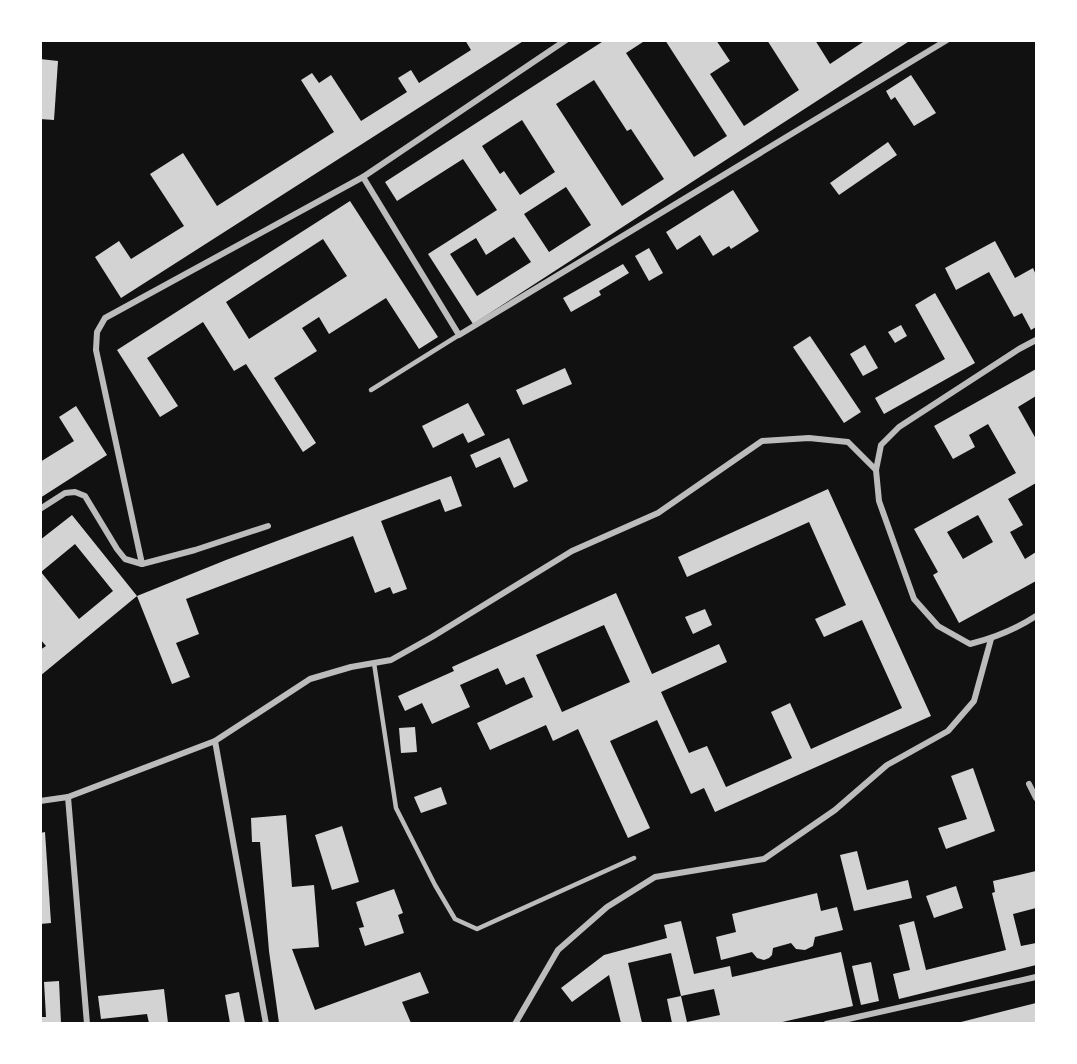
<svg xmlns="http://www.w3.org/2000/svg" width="1077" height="1064" font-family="'DM Sans',sans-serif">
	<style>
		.building { fill: #d3d3d3; fill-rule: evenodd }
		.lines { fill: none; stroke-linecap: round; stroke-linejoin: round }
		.service { stroke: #bcbcbc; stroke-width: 4.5 }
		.minor { stroke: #bcbcbc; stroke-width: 6 }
	</style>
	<rect width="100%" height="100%" fill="#111"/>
	<!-- building -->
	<g class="building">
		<path d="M465,40H525L121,298L95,257L119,241L131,259L184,226L150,174L183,153L217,206L334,132L301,80L312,73L319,83L331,75L361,121L407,92L398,78L411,70L419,83L471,50Z"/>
		<path d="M605,40H646L626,53L694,157L727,136L665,40H716L730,61L710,74L744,126L799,90L767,40H815L830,64L866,40H911L473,324L428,254L497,210L463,159L397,201L385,182ZM594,80L627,131L631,129L664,179L622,206L556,104ZM522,120L555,172L520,195L504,171L500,174L482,146ZM566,187L591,225L549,252L524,214ZM514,237L531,262L477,296L450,254L476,238L486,255Z"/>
		<path d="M40,59L58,61L54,120L40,119Z"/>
		<path d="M911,75L936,113L914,126L895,97L891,100L886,91Z"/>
		<path d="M888,142L897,155L839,195L830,183Z"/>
		<path d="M733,190L759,231L731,249L729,246L713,256L700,235L677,250L666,232Z"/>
		<path d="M350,201L438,337L419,349L386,298L329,334L319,317L302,328L317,351L274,378L316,443L303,452L246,364L234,371L203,322L147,358L178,406L160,417L117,350ZM323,239L347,276L249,339L226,302Z"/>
		<path d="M995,241L1015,278L1033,268L1036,275V327L1031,330L1022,313L1014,317L989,272L956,290L945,268Z"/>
		<path d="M649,248L663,273L649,281L635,256Z"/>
		<path d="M623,264L629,273L599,291L601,295L571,312L563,298Z"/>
		<path d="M935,293L975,363L884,414L875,398L945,359L915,305Z"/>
		<path d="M901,325L907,336L895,343L888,332Z"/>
		<path d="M810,336L861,412L844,423L793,347Z"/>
		<path d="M865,345L878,368L863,376L850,354Z"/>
		<path d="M565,368L572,384L523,405L516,390Z"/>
		<path d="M1036,369V396L1018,407L1036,439V483L1008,499L1023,525L1010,532L1025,559L1036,552V581L959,623L933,575L938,572L914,529L1016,473L988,424L969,435L975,447L953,459L934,426ZM978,515L993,542L963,559L947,532Z"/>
		<path d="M468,403L485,435L468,443L463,433L433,448L422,426Z"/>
		<path d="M76,406L107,455L40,498V462L74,441L59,417Z"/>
		<path d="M509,438L528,481L514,488L500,457L476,468L470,455Z"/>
		<path d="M451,476L462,506L445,512L440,499L381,521L407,589L393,594L390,587L375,593L353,536L186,599L199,634L176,643L190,677L172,684L137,596L226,560Z"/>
		<path d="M828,489L931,716L715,812L704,788L691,794L657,720L610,741L650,828L628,838L578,729L553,741L546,725L490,750L477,723L533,697L524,677L506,685L498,668L460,685L470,707L432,724L422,703L405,711L398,696L454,671L452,667L616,593L652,674L719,644L727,662L661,692L689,753L707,746L726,787L792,758L771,712L790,703L811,749L902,708L862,620L824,637L815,619L846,605L809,522L687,577L678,557ZM604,625L630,682L562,712L536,655Z"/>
		<path d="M72,515L137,596L40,676V650L46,646L40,639V540ZM75,544L113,591L79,619L41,572Z"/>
		<path d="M705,609L712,625L693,634L685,617Z"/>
		<path d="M415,727L417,752L401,753L399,728Z"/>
		<path d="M973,768L995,831L946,849L938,828L967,819L951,776Z"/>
		<path d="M441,787L447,804L421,813L414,797Z"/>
		<path d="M286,815L292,887L314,885L319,947L292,949L315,1010L420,972L429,993L402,1002L411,1023H279L269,951L260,842H252L251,818Z"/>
		<path d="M342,826L359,882L332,890L315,835Z"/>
		<path d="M45,832L51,923L40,924V833Z"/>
		<path d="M857,851L867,890L908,880L912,898L854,911L840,855Z"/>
		<path d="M1036,871V908L1013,914L1021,946L1036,943V965L899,999L893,974L910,970L899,925L914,921L926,970L1006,950L992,893L995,892L993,881Z"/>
		<path d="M956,886L963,908L934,918L926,896Z"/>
		<path d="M394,889L403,913L398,915L404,933L365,946L359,928L364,927L356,902Z"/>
		<path d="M817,893L821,911L837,907L843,930L815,937L813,946L805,950L796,949L791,943L773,948L772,955L769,958L764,960L757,958L752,952L721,960L716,937L736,932L732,914Z"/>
		<path d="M681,921L694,974L730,966L732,977L841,952L853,1006L778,1023H672L667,999L681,996L687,1022L720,1015L714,989L681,996L671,953L628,963L642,1023H621L609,975L572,1002L561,988L604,955L667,938L664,925Z"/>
		<path d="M871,962L879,1001L861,1005L852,966Z"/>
		<path d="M59,981L61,1023H40V1017H46L44,982Z"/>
		<path d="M164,989L168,1023H149L147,1014L101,1019L98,996Z"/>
		<path d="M239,992L245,1023H230L225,995Z"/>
		<path d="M1036,1003V1023H957Z"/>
	</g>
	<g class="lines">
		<!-- service -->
		<g class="service">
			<path d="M371,390L459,335"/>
			<path d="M374,663L396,808L435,885L455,919L477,929L634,858"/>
		</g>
		<!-- minor -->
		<g class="minor">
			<path d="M363,177L459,335L947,40"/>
			<path d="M1036,340L1019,349L899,427L881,445L876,470L879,501L914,599L938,626L970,644C994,638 1016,629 1036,616"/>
			<path d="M40,509L65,493L75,492L85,496L117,549L125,559L142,564L195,550L268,526"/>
			<path d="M142,564L96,350L97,332L105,318L363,177L566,40"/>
			<path d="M215,741L310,679L351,667L391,660L432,637L572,551L658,513L762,441L809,438L848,442L876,470"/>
			<path d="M1029,784L1036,798"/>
			<path d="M68,797L87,1024"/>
			<path d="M40,801L68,797L215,741L266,1024"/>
			<path d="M515,1024L558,950L607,907L655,877L764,859L835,810L887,765L948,731L974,701L991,639"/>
			<path d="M826,1024L1036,977"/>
		</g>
	</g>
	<!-- border -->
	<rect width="1077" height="1064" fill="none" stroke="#ffffff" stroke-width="84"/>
</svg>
